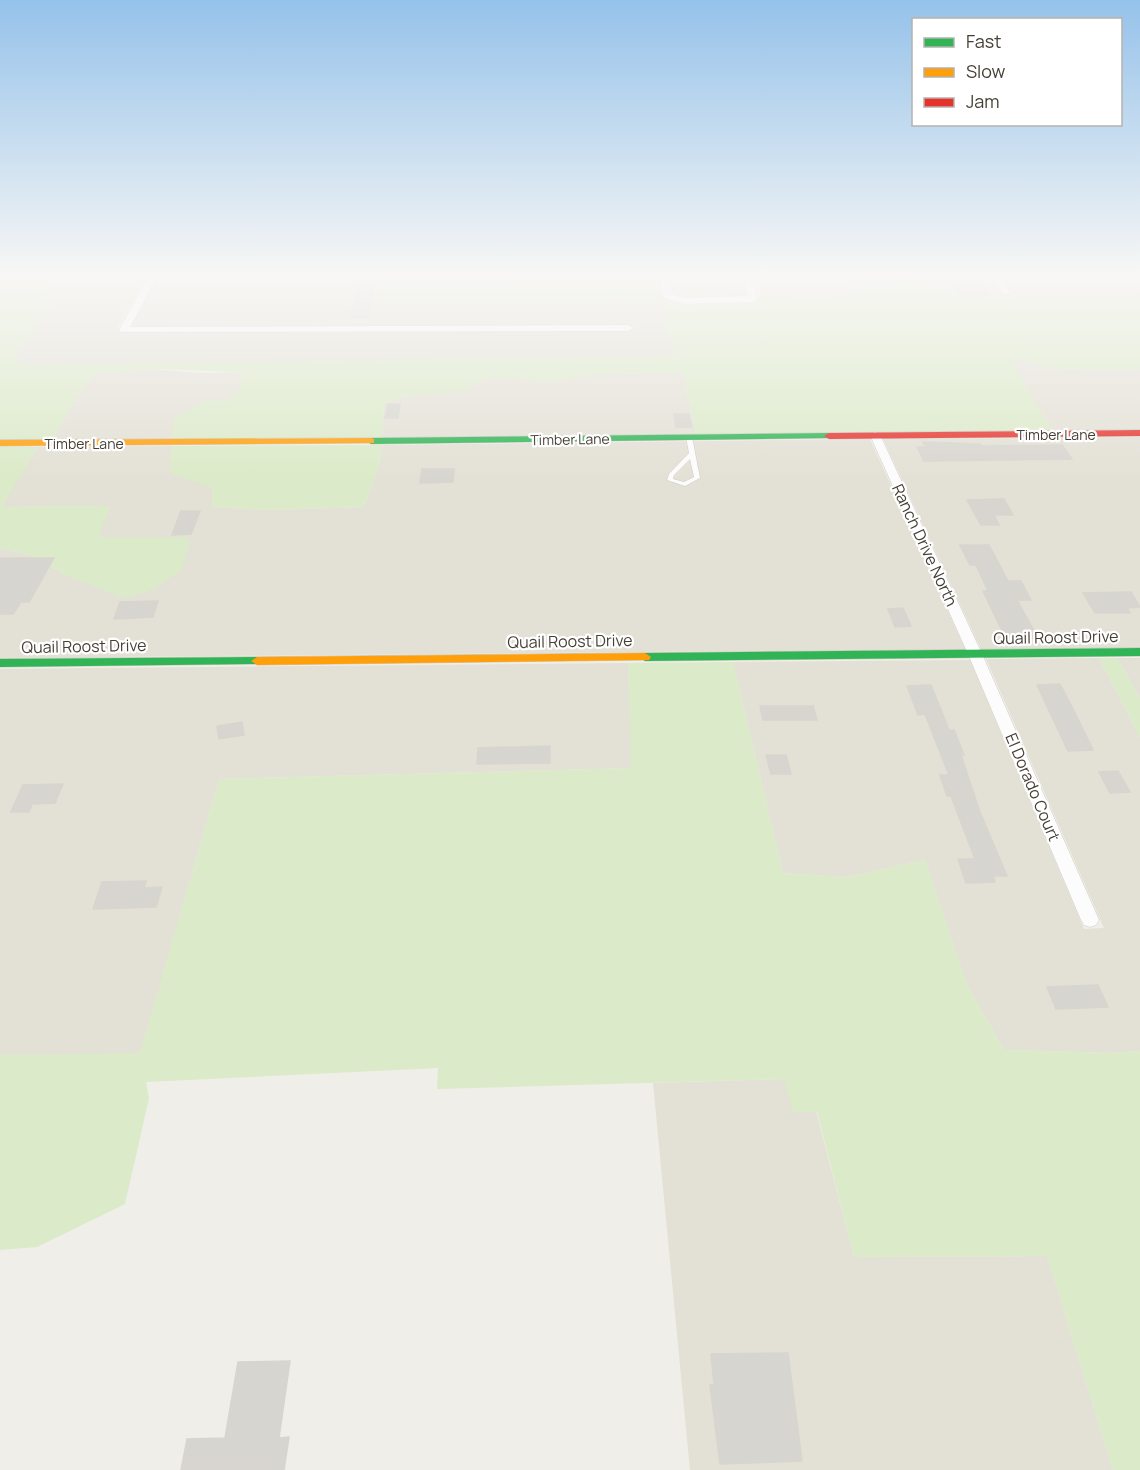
<svg xmlns="http://www.w3.org/2000/svg" width="1140" height="1470" font-family="Manrope,sans-serif">
	<style>
		.residential { fill: #e3e0d5 }
		.green { fill: #dbeac8 }
		.building { fill: #d7d5cf; stroke: #d7d5ce; stroke-width: 1.5 }
		.lines { fill: none; stroke-linecap: round; stroke-linejoin: round }
		.lane-casing { stroke: #cccac4; stroke-width: 1 }
		.street-casing { stroke: #cccac4; stroke-width: 1 }
		.fast-casing { stroke: #cecbbf; stroke-width: 1 }
		.slow-casing { stroke: #cecbbf; stroke-width: 1 }
		.jam-casing { stroke: #cecbbf; stroke-width: 1 }
		.lane { fill: #fdfcfc; fill-rule: evenodd }
		.street { fill: #fdfcfc; fill-rule: evenodd }
		.fast { fill: #30b455; fill-rule: evenodd }
		.slow { fill: #ff9f0a; fill-rule: evenodd }
		.jam { fill: #e5322d; fill-rule: evenodd }
		.labels { text-anchor: middle; dominant-baseline: central; stroke-width: 4.5; stroke-linejoin: round; paint-order: stroke }
		.far-street-label { font-size: 14px; fill: #453f35; stroke: #fff }
		.street-label { font-size: 16px; fill: #453f35; stroke: #fff }
	</style>
	<rect width="100%" height="100%" fill="#efeee8"/>
	<!-- residential -->
	<g class="residential">
		<path d="M158,275H388L373,301L630,299L668,302L664,321L677,357L61,365H22L14,355L52,306L36,304L53,277H147L118,327L117,330L121,332L634,330L633,326L128,328Z"/>
		<path d="M668,275H742L748,296L676,297L672,295Z"/>
		<path d="M755,275H760L763,281H772L770,275H847L857,297L762,296Z"/>
		<path d="M886,275H989L1003,294H1012L998,275H1140V298L957,296L953,290Z"/>
		<path d="M1009,359L1026,360L1050,368L1140,370V430L1053,431Z"/>
		<path d="M154,369L199,373L242,372L240,390L228,400L203,401L171,439H53L81,389L96,373Z"/>
		<path d="M683,373L696,434L382,438L384,404L402,397L457,392L491,377L556,382L596,374Z"/>
		<path d="M1140,437V647L981,649L883,439Z"/>
		<path d="M870,439L965,649L0,658V548L30,555L65,575L185,537H98L110,506L1,507L38,447L171,446L212,488V507L268,510L364,507L379,465L382,445Z"/>
		<path d="M1099,658L1140,737V1051L1112,1053L1004,1050L967,985L925,860L846,877L783,873L733,662L970,660L1084,929L1104,928L986,659Z"/>
		<path d="M1117,658H1140V698Z"/>
		<path d="M628,663L632,768L219,779L140,1054L0,1055V669Z"/>
		<path d="M784,1079L816,1111L854,1257L1047,1256L1113,1470H690L653,1083Z"/>
	</g>
	<!-- green -->
	<g class="green">
		<path d="M0,275H55L37,304L52,306L14,355L22,365L677,357L663,321L668,302L630,299L372,301L388,275H659L662,296L684,303L747,302L756,301L759,296L856,297L847,275H886L953,290L957,296L1140,298V370L1050,368L1026,360H1010L1053,431L696,434L683,373L596,374L556,382L491,377L457,392L402,397L384,404L382,438L171,439L174,418L203,401L228,400L240,390L242,372L154,369L96,373L81,389L53,439L0,440Z"/>
		<path d="M382,445L379,465L364,507L267,510L212,507V488L170,473L171,446Z"/>
		<path d="M0,446L38,447L2,507L110,506L99,537H185L190,541L182,570L150,591L124,598L65,575L30,555L0,548Z"/>
		<path d="M1099,658H1117L1140,698V737Z"/>
		<path d="M733,662L783,873L846,877L925,860L967,985L1004,1050L1112,1053L1140,1051V1470H1113L1047,1256L854,1257L817,1112H793L784,1079L437,1089L438,1068L146,1082L149,1098L125,1204L37,1247L0,1250V1055L140,1053L219,779L631,768L628,663Z"/>
	</g>
	<!-- building -->
	<g class="building">
		<path d="M947,275H974L989,295H960Z"/>
		<path d="M358,285H375L368,318H350Z"/>
		<path d="M388,404H400L398,418H385Z"/>
		<path d="M674,414H689L692,427H676Z"/>
		<path d="M923,442L980,444L982,446L1062,445L1072,459L924,461L917,447H926Z"/>
		<path d="M422,469H454L453,482L420,483Z"/>
		<path d="M1004,499L1013,515H994L999,525H981L967,500Z"/>
		<path d="M181,511H200L191,534L172,535Z"/>
		<path d="M960,545H989L1008,581H1021L1031,600H1017L1038,638L1006,639L983,591H988L976,565H970Z"/>
		<path d="M0,558H54L29,602H21L13,614H0Z"/>
		<path d="M1131,592L1140,607L1127,608L1130,613H1095L1083,593Z"/>
		<path d="M158,601L153,617L114,619L120,602Z"/>
		<path d="M903,608L911,626L895,627L888,609Z"/>
		<path d="M1060,684L1073,709L1093,750L1068,751L1037,685Z"/>
		<path d="M931,685L949,730H954L964,755H961L980,812L1007,876H993L995,882L966,883L958,859H975L951,796H947L940,775H949L925,714L918,715L907,686Z"/>
		<path d="M760,706H813L817,720H763Z"/>
		<path d="M242,722L244,735L219,739L217,726Z"/>
		<path d="M550,746V763L477,764L478,748Z"/>
		<path d="M766,755H786L791,774H771Z"/>
		<path d="M1118,771L1130,792L1110,793L1099,772Z"/>
		<path d="M63,784L55,803L32,804L29,812H11L23,785Z"/>
		<path d="M146,881L144,888L162,887L156,907L93,909L102,882Z"/>
		<path d="M1098,985L1108,1007L1056,1009L1047,987Z"/>
		<path d="M788,1353L802,1461L720,1464L710,1385H714L711,1354Z"/>
		<path d="M290,1361L279,1438L289,1437L284,1470H181L187,1439L225,1438L238,1362Z"/>
	</g>
	<g class="lines">
		<!-- lane casing -->
		<g class="lane-casing">
			<path id="lane" d="M689,435L692,437L700,478L685,486L667,480L669,474L689,453L686,437ZM690,459L694,477L684,482L673,479L674,475Z"/>
		</g>
		<!-- street casing -->
		<g class="street-casing">
			<g id="street">
				<path d="M150,275H158L130,327L628,325L633,328L628,331L121,332L119,330Z"/>
				<path d="M660,275H668L671,294L684,298L748,296L743,275H751L757,295L755,301L752,302L684,304L664,298Z"/>
				<path d="M761,275H769L771,279L764,281Z"/>
				<path d="M990,275H998L1010,292L1009,294H1003Z"/>
				<path d="M875,432L880,435L982,654L1099,920L1096,925L1090,927L1084,925L1081,920L968,654L870,435Z"/>
			</g>
		</g>
		<!-- fast casing -->
		<g class="fast-casing">
			<g id="fast">
				<path d="M829,433L834,436L832,438L371,444L366,441L371,438Z"/>
				<path d="M1140,648V656L645,661L639,657L645,653Z"/>
				<path d="M257,657L263,661L261,664L0,667V659Z"/>
			</g>
		</g>
		<!-- slow casing -->
		<g class="slow-casing">
			<g id="slow">
				<path d="M371,438L374,439V443L0,446V440Z"/>
				<path d="M645,653L651,657L649,660L257,665L251,661L257,657Z"/>
			</g>
		</g>
		<!-- jam casing -->
		<g class="jam-casing">
			<path id="jam" d="M1140,430V436L829,439L824,436L829,433Z"/>
		</g>
		<!-- lane -->
		<use href="#lane" class="lane"/>
		<!-- street -->
		<use href="#street" class="street"/>
		<!-- fast -->
		<use href="#fast" class="fast"/>
		<!-- slow -->
		<use href="#slow" class="slow"/>
		<!-- jam -->
		<use href="#jam" class="jam"/>
	</g>
	<!-- sky -->
	<linearGradient id="sky" x2="0" y2="1"><stop stop-color="#95c2ea"/><stop offset="0.57" stop-color="#f8f7f5"/><stop offset="1" stop-color="#f8f7f5" stop-opacity="0"/></linearGradient>
	<rect width="1140" height="481" fill="url(#sky)"/>
	<g class="labels">
		<!-- far-street labels -->
		<g class="far-street-label">
			<text x="1056" y="434">Timber Lane</text>
			<text transform="translate(570 439) rotate(-1)">Timber Lane</text>
			<text x="84" y="443">Timber Lane</text>
		</g>
		<!-- street labels -->
		<g class="street-label">
			<text transform="translate(925 545) rotate(65)">Ranch Drive North</text>
			<text transform="translate(1056 637) rotate(-1)">Quail Roost Drive</text>
			<text transform="translate(570 641) rotate(-1)">Quail Roost Drive</text>
			<text transform="translate(84 646) rotate(-1)">Quail Roost Drive</text>
			<text transform="translate(1033 787) rotate(67)">El Dorado Court</text>
		</g>
	</g>
	<!-- legend -->
	<rect x="912" y="18" width="210" height="108" fill="#ffffff" stroke="#b5b2ae" stroke-width="1.5"/>
	<rect x="924" y="38" width="30" height="9" fill="#30b455" stroke="#b5b2ae" stroke-width="1.5"/>
	<text x="966" y="48" font-size="18" fill="#453f35">Fast</text>
	<rect x="924" y="68" width="30" height="9" fill="#ff9f0a" stroke="#b5b2ae" stroke-width="1.5"/>
	<text x="966" y="78" font-size="18" fill="#453f35">Slow</text>
	<rect x="924" y="98" width="30" height="9" fill="#e5322d" stroke="#b5b2ae" stroke-width="1.5"/>
	<text x="966" y="108" font-size="18" fill="#453f35">Jam</text>
</svg>
